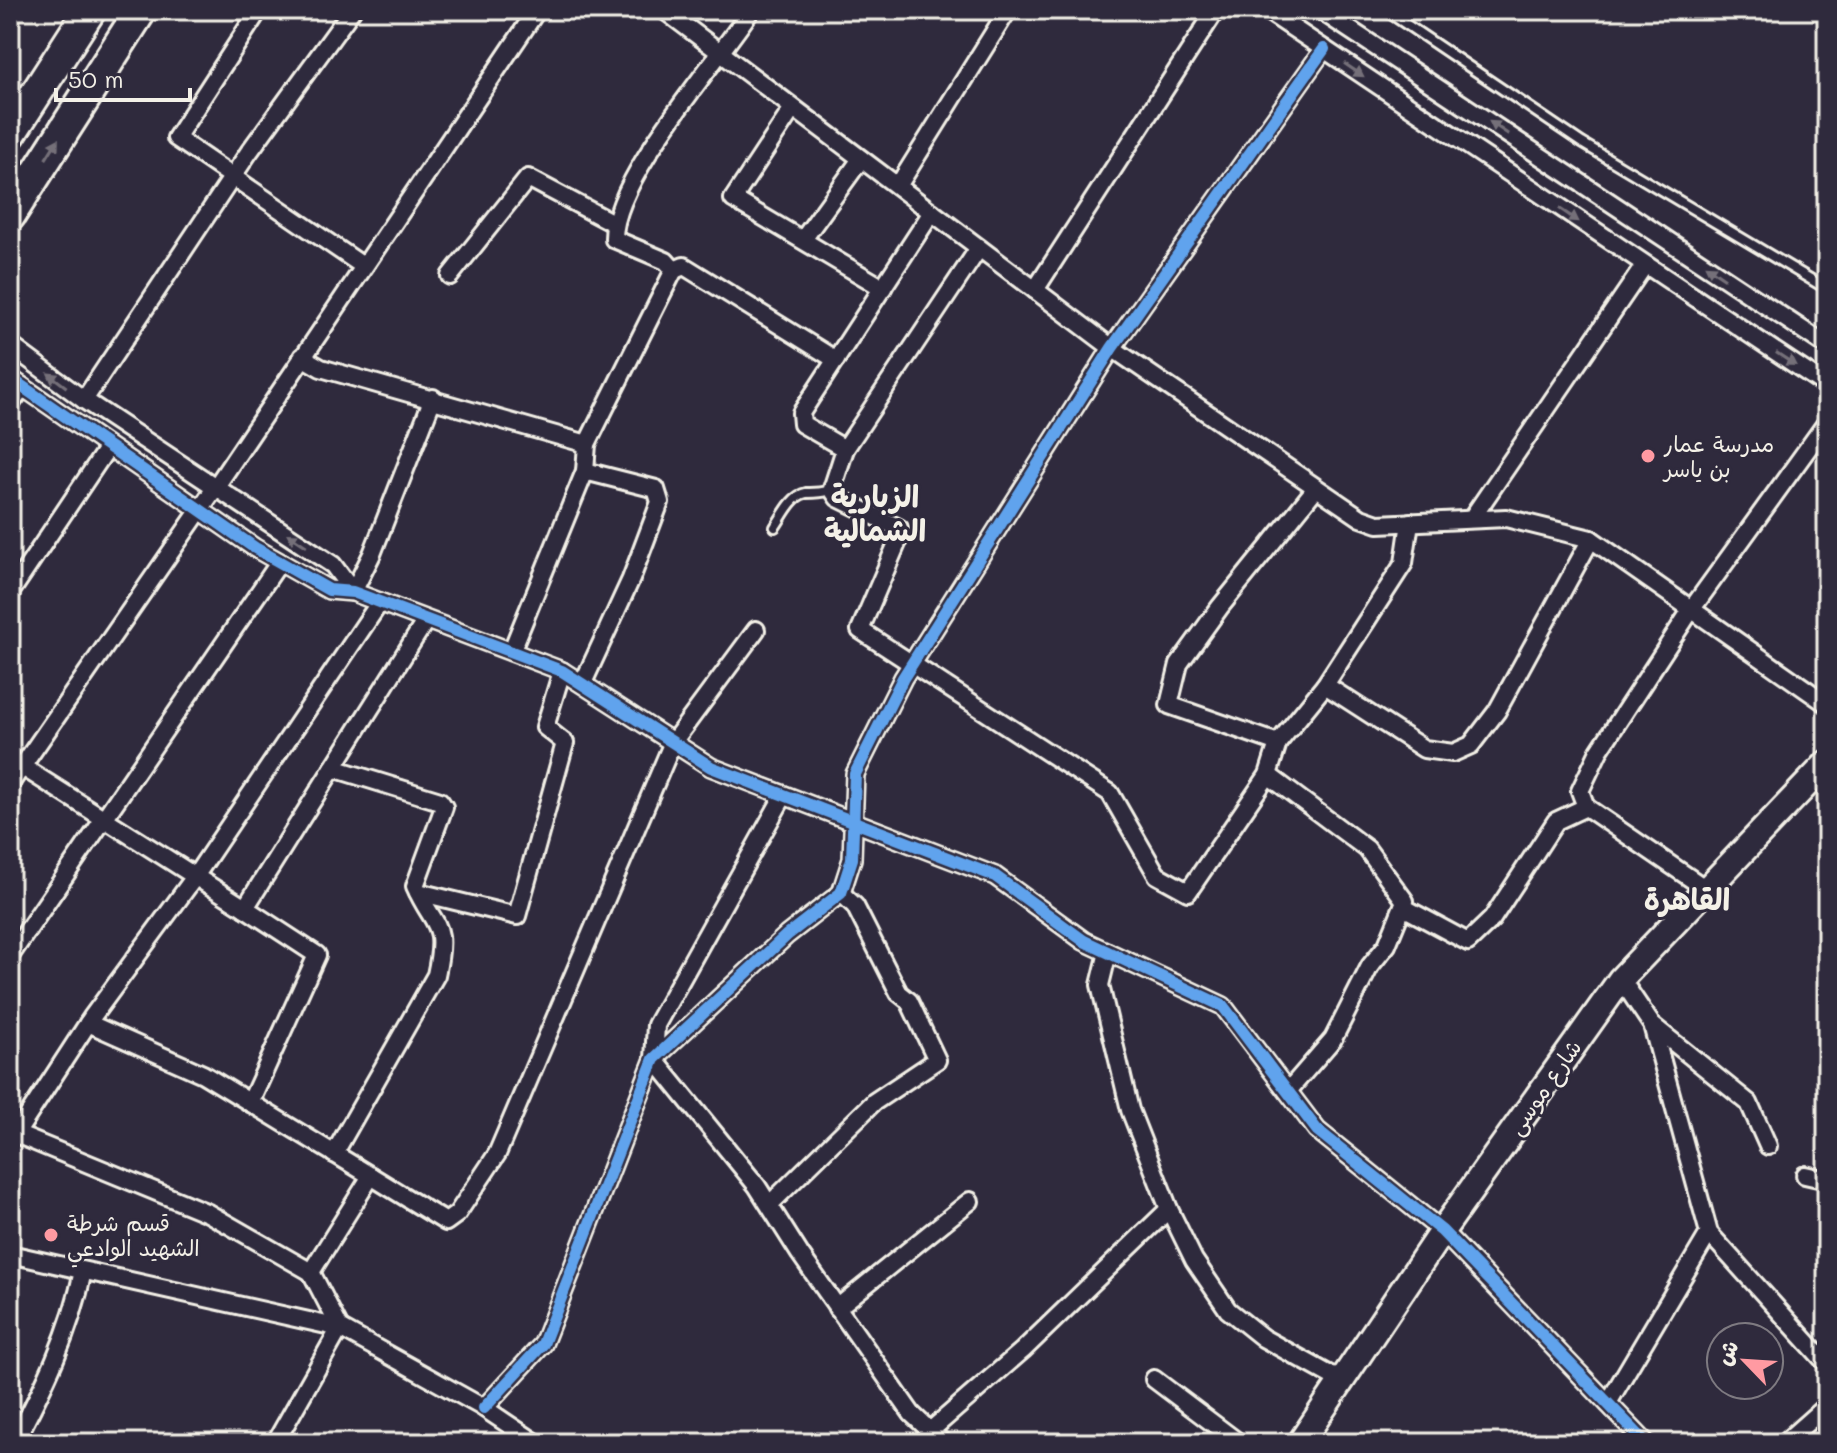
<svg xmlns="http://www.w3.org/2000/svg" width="1837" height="1453" font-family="Mali,'Playpen Sans Arabic',sans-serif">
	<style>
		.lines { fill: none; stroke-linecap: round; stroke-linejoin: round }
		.lane-casing { stroke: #f4f1e8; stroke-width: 14 }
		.street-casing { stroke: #f4f1e8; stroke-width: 22 }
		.secondary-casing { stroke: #f4f1e8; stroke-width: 30 }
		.highway-casing { stroke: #f4f1e8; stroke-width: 36 }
		.lane { stroke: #2f2a3d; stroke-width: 8 }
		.street { stroke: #2f2a3d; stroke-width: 16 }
		.secondary { stroke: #2f2a3d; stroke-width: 24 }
		.highway { stroke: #2f2a3d; stroke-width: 30 }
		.cycleway-casing { stroke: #2f2a3d; stroke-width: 17 }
		.cycleway { stroke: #60a3ed; stroke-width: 12 }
		.oneway { fill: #747079 }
		.poi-dot { fill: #ff9aa2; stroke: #2f2a3d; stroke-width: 3 }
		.labels { text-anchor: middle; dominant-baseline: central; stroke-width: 6; stroke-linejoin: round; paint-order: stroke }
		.poi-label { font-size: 22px; fill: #f4f1e8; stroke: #2f2a3d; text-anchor: start }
		.street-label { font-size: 22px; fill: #f4f1e8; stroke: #2f2a3d }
		.district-label { font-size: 30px; font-weight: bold; fill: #f4f1e8; stroke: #2f2a3d }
	</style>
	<rect width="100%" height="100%" fill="#2f2a3d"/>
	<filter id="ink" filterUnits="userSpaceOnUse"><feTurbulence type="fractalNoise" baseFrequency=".0125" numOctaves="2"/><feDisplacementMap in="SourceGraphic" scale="16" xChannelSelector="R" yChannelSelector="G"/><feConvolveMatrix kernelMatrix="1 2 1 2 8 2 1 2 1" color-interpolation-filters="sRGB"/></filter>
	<g filter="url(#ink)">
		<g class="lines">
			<!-- lane casing -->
			<g class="lane-casing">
				<g id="lane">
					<path d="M1385,10L1582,143L1827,289"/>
					<path d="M775,527C783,516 791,496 806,493C816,492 822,494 832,489"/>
				</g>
			</g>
			<!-- street casing -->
			<g class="street-casing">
				<g id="street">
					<path d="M259,10L176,138L363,266"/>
					<path d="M664,10L1112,348L1361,518L1378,524L1506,518L1591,539L1827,704"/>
					<path d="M1266,10L1827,386"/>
					<path d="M1320,10L1827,346"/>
					<path d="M793,108L733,199L883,288"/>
					<path d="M898,186L1008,10"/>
					<path d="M932,212L801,413L802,424L845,449L979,248"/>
					<path d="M804,238L861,159"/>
					<path d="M674,270L684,266L836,360"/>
					<path d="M450,276L528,178L613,223"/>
					<path d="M1035,290L1216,10"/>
					<path d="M10,345L84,400L333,565L353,592"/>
					<path d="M302,357L321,368L587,444"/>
					<path d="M10,378L255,548L329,590L353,592L562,671L711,767L995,876L1084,941L1223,1006L1317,1130L1442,1231L1646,1443"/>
					<path d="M84,400L249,152L352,10"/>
					<path d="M10,405L23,387"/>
					<path d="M845,449L832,489L838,498L899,528L901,534L860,630L1110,793L1157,875L1188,892L1268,775L1278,743L1325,685L1404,563L1410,522"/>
					<path d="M1472,518L1644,266"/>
					<path d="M353,592L372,554L433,398"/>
					<path d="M10,593L108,447"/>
					<path d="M512,650L585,471L587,444L674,270L666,261L614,239C613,179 716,63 751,10"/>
					<path d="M583,683L631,579L660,502L656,489L585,471"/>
					<path d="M1325,685L1424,749L1453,753L1471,745L1497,711L1591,539"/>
					<path d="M1278,743L1169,705L1179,664L1220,607L1316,488"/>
					<path d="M10,759L245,908L426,620"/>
					<path d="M333,768L440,801L444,807L415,886C434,929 448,920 436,975L334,1154"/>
					<path d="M1268,775L1367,849L1405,901L1387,945L1370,966L1333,1039L1288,1091"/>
					<path d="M10,784L215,488L537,10"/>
					<path d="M784,795L656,1025L654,1059L757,1186L800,1254L912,1414L943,1443"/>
					<path d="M1706,889L1586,807L1580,791L1599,751L1691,610L1827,422"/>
					<path d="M418,892L517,916L565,743L545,727L562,671"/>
					<path d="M1403,907L1468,942L1492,919L1556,821L1586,807"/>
					<path d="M245,908L317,955L250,1103"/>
					<path d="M1108,952L1100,985L1130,1110L1169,1209L1194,1260L1228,1310L1263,1338L1341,1381"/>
					<path d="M10,956L279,563"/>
					<path d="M1621,979L1652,1025L1709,1233L1827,1364"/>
					<path d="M1652,1025L1749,1103L1768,1146"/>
					<path d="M10,1129L16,1134L92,1017L194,878L380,602"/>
					<path d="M16,1134L208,1213L311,1272L371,1176L203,1074L88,1023"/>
					<path d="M1805,1175L1827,1180"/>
					<path d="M371,1176L446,1222L457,1214L497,1154L673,742L756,630"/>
					<path d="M770,1204L874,1102L937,1060L909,1001L899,993L855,906L841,893"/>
					<path d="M10,1254L340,1328L484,1408L536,1443"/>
					<path d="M837,1308L970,1201"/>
					<path d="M1154,1379L1239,1443"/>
					<path d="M1608,1403L1709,1233"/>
					<path d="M484,1408L543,1344L654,1059L787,935L841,893L852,859L855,774L903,678L1112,348L1324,49"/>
					<path d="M930,1431L1023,1350L1169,1209"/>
					<path d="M14,1443C43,1389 71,1331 83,1271"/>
					<path d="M275,1443L340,1328L311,1272"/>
					<path d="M1784,1443L1827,1405"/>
				</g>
			</g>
			<!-- secondary casing -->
			<g class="secondary-casing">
				<path id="secondary" d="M1300,1443L1442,1231L1621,979L1827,763"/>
			</g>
			<!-- highway casing -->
			<g class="highway-casing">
				<g id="highway">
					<path d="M10,134L90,10"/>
					<path d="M10,215L141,10"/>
				</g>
			</g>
			<!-- lane -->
			<use href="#lane" class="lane"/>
			<!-- street -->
			<use href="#street" class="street"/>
			<!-- secondary -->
			<use href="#secondary" class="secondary"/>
			<!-- highway -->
			<use href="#highway" class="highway"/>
			<!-- cycleway casing -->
			<g class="cycleway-casing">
				<g id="cycleway">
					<path d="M10,378L255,548L329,590L353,592L562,671L711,767L995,876L1084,941L1223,1006L1317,1130L1442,1231L1646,1443"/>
					<path d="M484,1408L543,1344L654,1059L787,935L841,893L852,859L855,774L903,678L1112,348L1324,49"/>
				</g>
			</g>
			<!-- cycleway -->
			<use href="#cycleway" class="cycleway"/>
		</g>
		<!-- one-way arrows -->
		<defs><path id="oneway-solid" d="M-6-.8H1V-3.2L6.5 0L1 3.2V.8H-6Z" transform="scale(2)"/></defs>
		<g class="oneway">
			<use href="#oneway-solid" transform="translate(1354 70) rotate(34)"/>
			<use href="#oneway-solid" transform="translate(1499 128) rotate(-146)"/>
			<use href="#oneway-solid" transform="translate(52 149) rotate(-58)"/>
			<use href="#oneway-solid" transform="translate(1569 215) rotate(34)"/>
			<use href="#oneway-solid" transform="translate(1715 272) rotate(-146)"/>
			<use href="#oneway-solid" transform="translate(1786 359) rotate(33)"/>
			<use href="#oneway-solid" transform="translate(57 380) rotate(-143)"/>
			<use href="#oneway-solid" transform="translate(297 540) rotate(-147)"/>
		</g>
	</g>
	<!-- markers -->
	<g class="poi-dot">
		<circle cx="1648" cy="456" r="8"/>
		<circle cx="51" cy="1235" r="8"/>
	</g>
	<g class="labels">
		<!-- poi labels -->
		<g class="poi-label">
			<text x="1664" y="443">مدرسة عمار<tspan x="1664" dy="25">بن ياسر</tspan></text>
			<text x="67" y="1222">قسم شرطة<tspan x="67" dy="25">الشهيد الوادعي</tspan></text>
		</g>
		<!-- street labels -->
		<g class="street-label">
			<text transform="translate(1544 1087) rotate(-55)">شارع موسى</text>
		</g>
		<!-- district labels -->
		<g class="district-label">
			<text x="875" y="495">الزبارية<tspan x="875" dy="34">الشمالية</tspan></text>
			<text x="1687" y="898">القاهرة</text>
		</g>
	</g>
	<!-- margin -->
	<rect width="1837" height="1453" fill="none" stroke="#2f2a3d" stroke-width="40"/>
	<rect x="20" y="20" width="1797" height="1413" fill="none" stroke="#f4f1e8" stroke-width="3" filter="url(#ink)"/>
	<!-- north arrow -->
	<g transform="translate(1745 1361) rotate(295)"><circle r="38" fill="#2f2a3d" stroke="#7e7a81" stroke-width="2"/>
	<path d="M0-6L14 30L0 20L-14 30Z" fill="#ff9aa2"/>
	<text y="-12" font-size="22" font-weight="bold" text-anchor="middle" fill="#f4f1e8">ش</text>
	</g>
	<!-- scale -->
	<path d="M56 88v12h134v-12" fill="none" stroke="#f4f1e8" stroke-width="4"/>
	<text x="68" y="88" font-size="24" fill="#f4f1e8" stroke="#2f2a3d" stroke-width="6" paint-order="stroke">50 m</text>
</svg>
